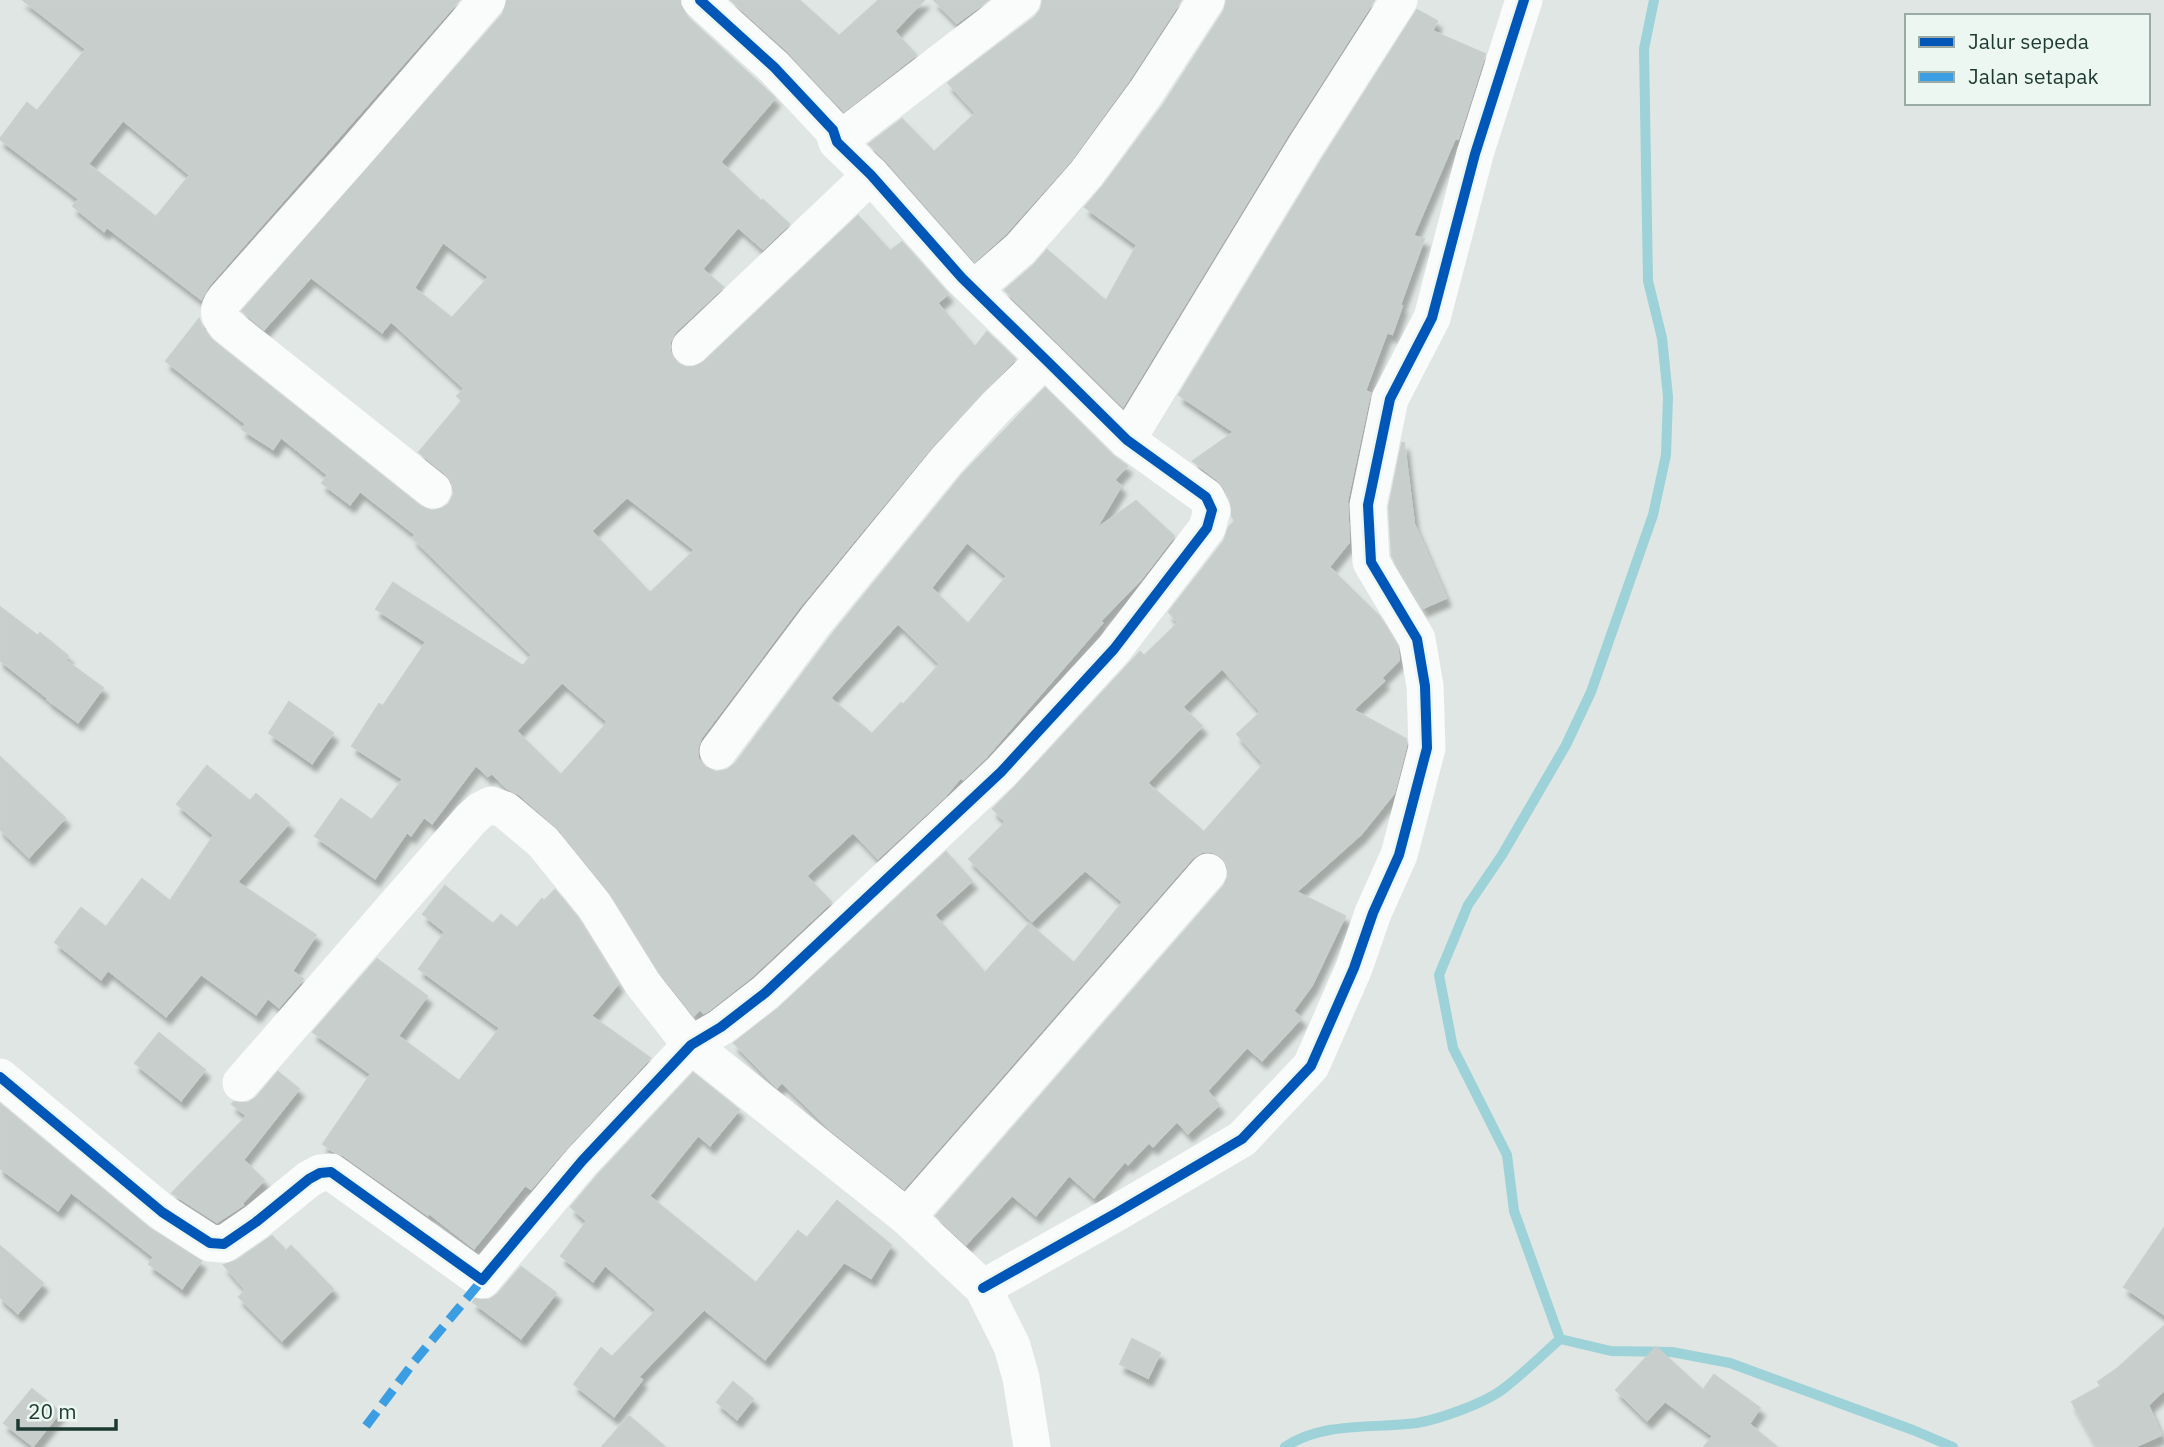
<svg xmlns="http://www.w3.org/2000/svg" width="2164" height="1447" font-family="'IBM Plex Sans',sans-serif">
	<style>
		.lines { fill: none; stroke-linecap: round; stroke-linejoin: round }
		.stream { stroke: #9cd2d8; stroke-width: 10 }
		.building { fill: #c7cecb; stroke: #c9cfcc; stroke-width: 2; fill-rule: evenodd; filter: url(#shadow) }
		.minor { stroke: #fafbfb; stroke-width: 37 }
		.quiet { stroke: #3c9ee2; stroke-width: 9; stroke-dasharray: 18 9; stroke-linecap: butt }
		.cycleway-casing { stroke: #edf7f1; stroke-width: 15 }
		.cycleway { stroke: #0057b8; stroke-width: 10 }
	</style>
	<defs>
		<filter id="shadow"><feDropShadow dx="4.5" dy="8" stdDeviation="2" flood-color="#0004"/></filter>
	</defs>
	<rect width="100%" height="100%" fill="#e0e6e3"/>
	<g class="lines">
		<!-- stream -->
		<g class="stream">
			<path d="M1654,0L1644,49L1648,281L1662,338L1668,397L1666,455L1653,515L1591,692L1566,745L1502,855L1468,905L1439,975L1453,1048L1507,1155L1514,1211L1560,1339L1611,1351L1672,1352L1730,1363L1913,1430L1953,1447"/>
			<path d="M1285,1447C1324,1421 1373,1429 1417,1423C1440,1419 1485,1403 1503,1389C1523,1374 1541,1356 1560,1339"/>
		</g>
	</g>
	<!-- building -->
	<g class="building">
		<path d="M23,0H459L209,285L201,299L107,227L104,231L73,206L79,199L0,139L27,103L37,111L86,49ZM123,120L190,175L156,217L88,164Z"/>
		<path d="M507,0H680V7L686,16L775,98L720,162L762,202L763,200L789,224L763,249L738,227L702,269L723,287L675,332L670,342V351L675,362L685,367H694L704,362L858,216L890,251L902,242L948,294L937,303L975,347L987,332L1015,359L932,446L800,606L701,738L697,749L698,759L705,767L716,772L727,770L735,764L834,632L963,474L1045,388L1112,455L1127,466L1114,480L1121,486L1095,530L1136,501L1174,536L1141,579L1100,621L1102,623L986,757L963,779L961,777L945,796L878,858L853,832L806,876L831,902L751,977L709,1010L704,1013L700,1009L694,1015L660,972L610,892L559,829L519,794L508,789L492,773L488,776L476,765L432,823L424,817L411,835L407,832L375,878L315,836L341,799L372,820L403,779L352,746L379,704L383,706L426,642L376,609L393,583L523,666L532,655L413,538L416,535L360,491L350,504L322,483L328,475L281,437L273,449L242,429L246,424L166,361L199,319L203,330L213,341L420,506L431,511L441,509L449,504L454,494L452,482L446,474L419,452L462,401L457,396L465,389L391,321L382,332L311,277L264,329L242,311L503,14ZM443,242L489,277L452,318L414,288ZM627,497L695,550L650,593L591,531ZM967,542L1007,576L968,624L931,588ZM898,623L940,664L903,705L901,703L872,734L830,698ZM562,682L608,722L561,775L516,731Z"/>
		<path d="M731,0H799L839,36L879,0H924L894,31L916,55L844,111L788,51Z"/>
		<path d="M934,0H988L957,23Z"/>
		<path d="M1043,0H1181L1129,80L1070,161L1005,234L975,261L887,161L869,144L902,119L934,152L976,113L948,83L1035,17L1041,9Z"/>
		<path d="M1227,0H1374L1287,136L1123,406L1005,290L1034,265L1047,250L1106,301L1137,245L1085,207L1103,186L1164,104L1224,11Z"/>
		<path d="M1417,10L1437,21L1432,31L1485,54L1458,139L1455,138L1413,236L1424,239L1400,305L1402,306L1392,334L1387,332L1365,391L1370,393L1347,501L1349,542L1329,567L1379,616L1397,646L1399,660L1381,678L1384,681L1353,710L1406,739V746L1394,793L1361,834L1296,892L1345,916L1312,985L1293,1011L1301,1018L1262,1060L1247,1047L1207,1091L1219,1105L1188,1133L1177,1121L1153,1146L1149,1142L1128,1164L1125,1161L1094,1197L1069,1175L1036,1215L1012,1195L966,1244L936,1216L1224,886L1228,877V866L1221,856L1211,851L1202,852L1192,858L904,1188L831,1130L782,1082L777,1087L734,1043L779,1008L946,852L972,881L934,915L985,973L1029,924L1074,963L1123,902L1085,870L1032,921L969,859L1006,822L993,809L1016,786L1140,652L1144,656L1178,623L1169,612L1224,541L1229,527L1235,521L1232,516L1231,501L1225,488L1218,480L1193,461L1234,432L1179,395L1323,158ZM1222,668L1261,712L1237,734L1264,764L1204,832L1147,783L1202,726L1182,707Z"/>
		<path d="M1402,443H1404L1414,524L1446,598L1423,608L1392,556L1389,507Z"/>
		<path d="M0,607L38,636L40,633L68,656L65,660L103,688L78,722L48,700L49,699L0,660Z"/>
		<path d="M289,702L333,733L312,763L269,733Z"/>
		<path d="M0,757L65,818L29,857L0,829Z"/>
		<path d="M207,766L250,801L256,794L289,823L237,882L316,935L292,971L303,979L279,1007L268,998L256,1014L201,974L166,1016L108,970L101,979L55,942L81,908L106,927L142,879L170,901L214,835L177,804Z"/>
		<path d="M445,886L493,924L501,915L517,928L542,899L544,901L555,890L577,917L618,984L591,1016L650,1058L567,1147L531,1189L525,1185L474,1248L429,1213L428,1215L343,1155L336,1153L323,1144L371,1074L313,1032L377,959L427,996L398,1036L459,1081L500,1028L419,969L445,932L423,914Z"/>
		<path d="M159,1033L205,1070L181,1100L135,1063Z"/>
		<path d="M278,1072L299,1089L243,1160L264,1180L242,1203L243,1205L217,1222L172,1193L247,1116L232,1104L234,1102L248,1103L257,1097Z"/>
		<path d="M693,1073L739,1110L710,1145L698,1135L649,1196L756,1283L798,1231L807,1238L837,1201L891,1245L871,1278L844,1262L765,1359L704,1309L638,1377L642,1380L614,1416L574,1384L601,1348L612,1357L657,1310L605,1265L593,1281L561,1256L587,1221L571,1207L598,1175Z"/>
		<path d="M0,1104L149,1228L201,1261L182,1288L149,1264L154,1257L71,1192L58,1210L0,1168Z"/>
		<path d="M2164,1228V1314L2124,1287Z"/>
		<path d="M272,1236L286,1251L291,1246L333,1289L282,1340L239,1297L246,1290L224,1265L236,1261Z"/>
		<path d="M0,1246L43,1283L18,1313L0,1297Z"/>
		<path d="M521,1267L556,1293L521,1338L473,1302L475,1299L489,1300L498,1294Z"/>
		<path d="M2164,1326V1390L2148,1405L2161,1435L2134,1447H2097L2072,1402L2101,1386L2098,1382L2118,1368Z"/>
		<path d="M1132,1339L1160,1353L1148,1378L1120,1364Z"/>
		<path d="M1656,1347L1703,1390L1714,1375L1760,1408L1749,1424L1777,1447H1704L1713,1436L1665,1401L1647,1420L1616,1390Z"/>
		<path d="M733,1382L753,1399L737,1419L717,1402Z"/>
		<path d="M32,1389L60,1412L33,1446L4,1423Z"/>
		<path d="M629,1416L665,1447H602Z"/>
	</g>
	<g class="lines">
		<!-- minor -->
		<g class="minor">
			<path d="M837,142L1022,0"/>
			<path d="M974,289L1020,249L1086,174L1146,92L1206,0"/>
			<path d="M690,347L871,175"/>
			<path d="M1127,440L1305,147L1399,0"/>
			<path d="M433,490L226,325C218,316 217,309 225,299L354,154L487,0"/>
			<path d="M718,751L817,619L947,460L996,407L1045,359"/>
			<path d="M0,1077L162,1212L210,1243L224,1244L256,1222L309,1179L320,1173L331,1172L482,1280L582,1161L691,1045L721,1027L765,993L1001,772L1114,649L1207,528L1212,510L1206,497L1127,440L1045,359L962,278L871,175L837,142L833,130L774,67L700,0"/>
			<path d="M241,1083L471,819L481,810L491,805L505,810L543,842L594,905L643,984L691,1045L907,1217L983,1288L1012,1346L1021,1378L1032,1447"/>
			<path d="M907,1217L1208,872"/>
			<path d="M983,1288L1118,1212L1242,1139L1311,1066L1354,968L1373,913L1399,855L1427,748L1425,686L1417,639L1371,562L1368,505L1390,399L1432,318L1475,154L1524,0"/>
		</g>
		<!-- quiet -->
		<path class="quiet" d="M366,1426L414,1362L482,1280"/>
		<!-- cycleway casing -->
		<g class="cycleway-casing">
			<g id="cycleway">
				<path d="M0,1077L162,1212L210,1243L224,1244L256,1222L309,1179L320,1173L331,1172L482,1280L582,1161L691,1045L721,1027L765,993L1001,772L1114,649L1207,528L1212,510L1206,497L1127,440L1045,359L962,278L871,175L837,142L833,130L774,67L700,0"/>
				<path d="M983,1288L1118,1212L1242,1139L1311,1066L1354,968L1373,913L1399,855L1427,748L1425,686L1417,639L1371,562L1368,505L1390,399L1432,318L1475,154L1524,0"/>
			</g>
		</g>
		<!-- cycleway -->
		<use href="#cycleway" class="cycleway"/>
	</g>
	<!-- legend -->
	<rect x="1905" y="14" width="245" height="91" fill="#edf7f1" stroke="#9aaba5" stroke-width="2"/>
	<rect x="1919" y="37" width="35" height="10" fill="#0057b8" stroke="#9aaba5" stroke-width="2"/>
	<text x="1968" y="49" font-size="21" fill="#1d3a32">Jalur sepeda</text>
	<rect x="1919" y="72" width="35" height="10" fill="#3c9ee2" stroke="#9aaba5" stroke-width="2"/>
	<text x="1968" y="84" font-size="21" fill="#1d3a32">Jalan setapak</text>
	<!-- scale -->
	<path d="M18 1419v10h98v-10" fill="none" stroke="#1d3a32" stroke-width="3.5"/>
	<text x="28" y="1419" font-size="21" fill="#1d3a32" stroke="#edf7f1" stroke-width="5" paint-order="stroke">20 m</text>
</svg>
